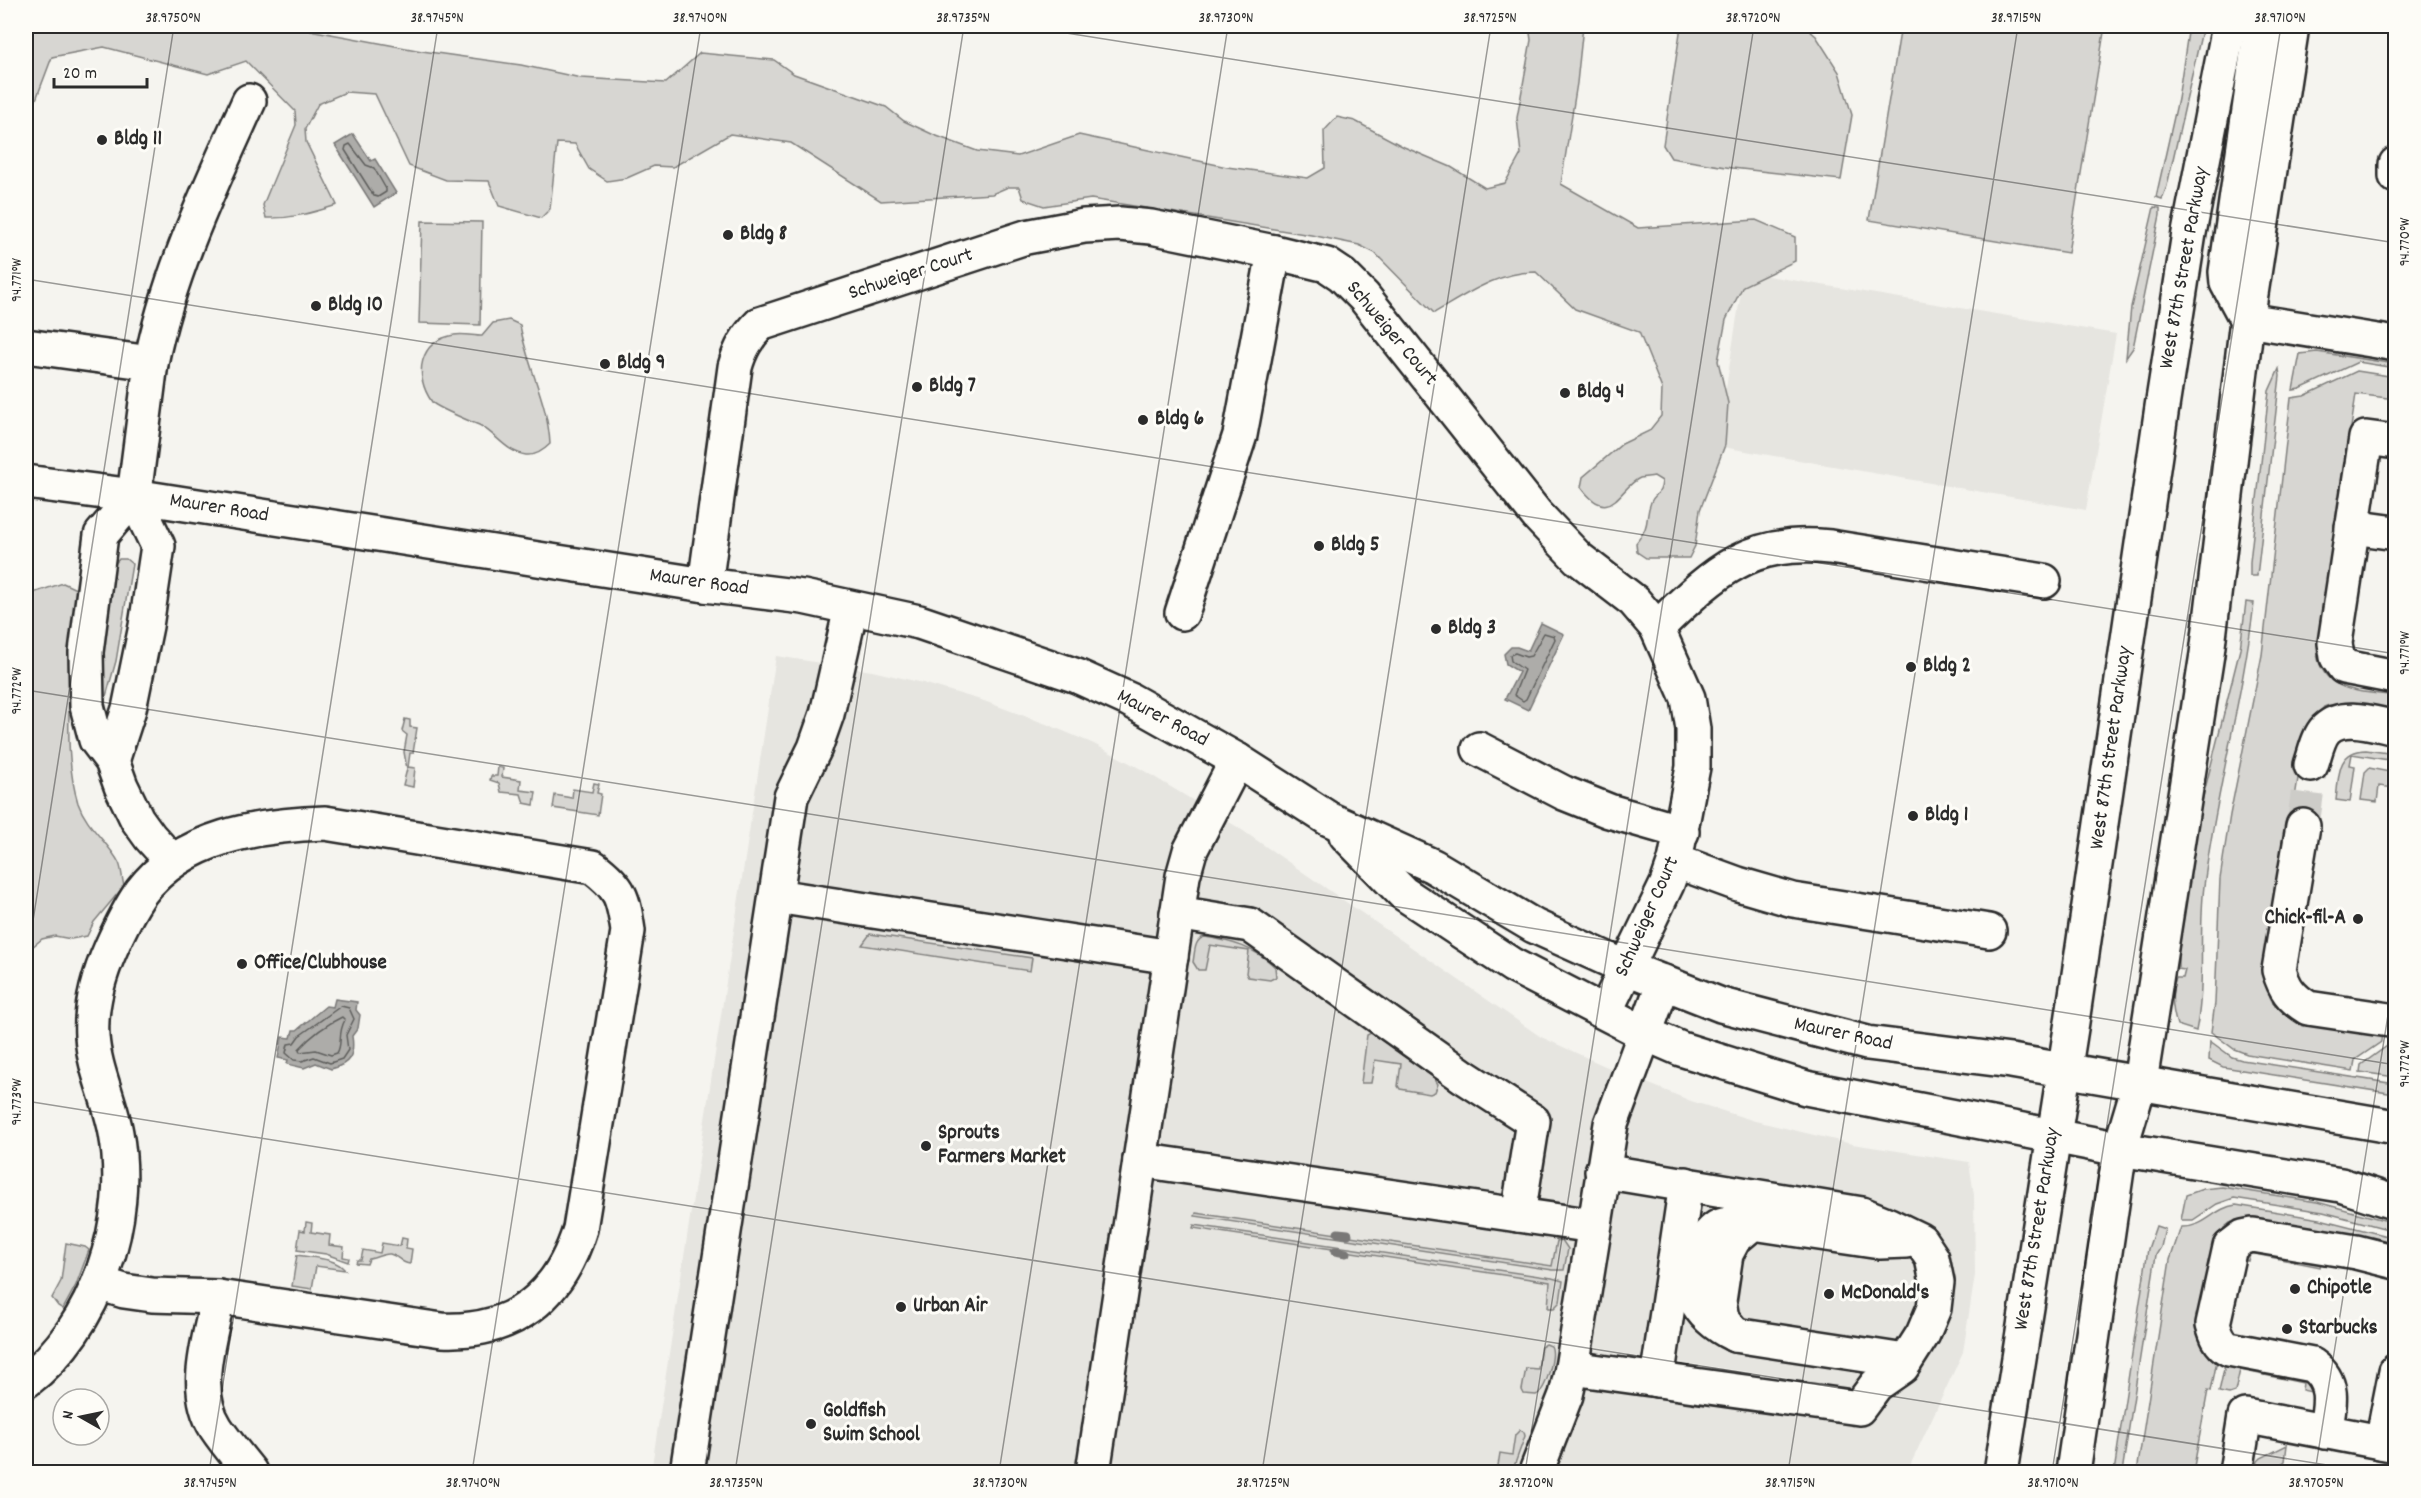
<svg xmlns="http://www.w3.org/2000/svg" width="2421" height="1498" font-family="Dekko,sans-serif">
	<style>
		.built { fill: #e6e5e0 }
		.green { fill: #d7d6d2; stroke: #81807e; stroke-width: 1.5 }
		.water { fill: #adaca9; stroke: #797877; stroke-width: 1.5 }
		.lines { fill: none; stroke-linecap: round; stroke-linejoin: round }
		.shore { stroke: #5f5f5d; stroke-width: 1.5 }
		.stream { stroke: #797877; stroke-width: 9 }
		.minor-tunnel { stroke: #cdccc8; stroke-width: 33; stroke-dasharray: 33 16; stroke-linecap: butt }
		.minor-casing { stroke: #2b2b2b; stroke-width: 38 }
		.major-casing { stroke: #2b2b2b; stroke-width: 38 }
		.minor { stroke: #fdfcf7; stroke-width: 33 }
		.major { stroke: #fdfcf7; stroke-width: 33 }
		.ticks { fill: none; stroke: #2b2b2b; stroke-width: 1.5; stroke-opacity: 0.45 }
		.poi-dot { fill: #2b2b2b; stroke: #fdfcf7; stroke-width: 2 }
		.labels { text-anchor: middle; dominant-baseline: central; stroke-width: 6; stroke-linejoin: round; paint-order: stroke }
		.poi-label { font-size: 21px; font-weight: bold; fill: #2b2b2b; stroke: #fdfcf7; text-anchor: start }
		.street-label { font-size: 21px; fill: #2b2b2b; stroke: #fdfcf7 }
		.neatline { fill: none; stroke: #2b2b2b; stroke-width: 2 }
		.ticks-label { font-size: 15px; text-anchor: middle; fill: #2b2b2b }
	</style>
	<rect width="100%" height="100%" fill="#f5f4ef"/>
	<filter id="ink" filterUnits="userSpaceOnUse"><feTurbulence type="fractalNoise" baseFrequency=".0167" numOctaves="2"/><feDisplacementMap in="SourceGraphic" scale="12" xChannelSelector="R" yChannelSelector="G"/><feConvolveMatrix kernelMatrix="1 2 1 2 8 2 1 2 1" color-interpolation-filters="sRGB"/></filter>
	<g filter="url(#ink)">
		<!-- built -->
		<g class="built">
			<path d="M1744,272L2116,334L2086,510L1717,446Z"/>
			<path d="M776,656L872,671L923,683L984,701L1049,725L1094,744L1141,769L1239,828L1541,1037L1605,1066L1691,1101L1755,1121L1852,1144L1969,1162L1974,1195L1975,1275L1963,1352L1907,1472H651Z"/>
		</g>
		<!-- green -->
		<g class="green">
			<path d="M26,26H288L422,51L521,65L581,78L666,83L700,53L774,60L794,74L886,107L904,121L934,135L977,151L1018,156L1079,135L1227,167L1308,178L1325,168L1324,131L1337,117L1355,121L1404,147L1451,167L1485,188L1505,183L1521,154L1517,118L1531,40L1529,26H1583L1577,83L1561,184L1638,228L1756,220L1795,237V261L1743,286L1726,320L1718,361L1728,403L1725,445L1700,510L1695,546L1689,558H1646L1637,552L1636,543C1652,523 1644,520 1651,502C1656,492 1661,495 1662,481L1654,476C1650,477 1644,477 1640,478C1620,486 1611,528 1581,487L1583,477L1622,444L1649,431L1661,416L1662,389L1639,332L1575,309L1536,272C1497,272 1467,294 1434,313L1375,253L1359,245L1311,235L1091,199L1044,206L1023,199L1019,187H1008L992,194L881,201L791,143L730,134L673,167L654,166L627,178L607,181L589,169L575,144L557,143L550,209L541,218L499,206L489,181L446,180L409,166L375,94L346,92L318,104L305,129L306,142L337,205C312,213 291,219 266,218L263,205L296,125L295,111L246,61L208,74L104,47L52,57L26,126Z"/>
			<path d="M1681,26H1804L1816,36L1839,72L1852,115L1841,180L1732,168L1671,158L1663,145Z"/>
			<path d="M1901,26H2105L2068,253L1869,220Z"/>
			<path d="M2189,26H2203L2167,186L2162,199L2156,197L2178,99Z"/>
			<path d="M2154,207L2160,208V215L2133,348L2126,358L2131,307Z"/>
			<path d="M422,221L482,222L480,325L419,323Z"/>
			<path d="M509,320L520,325C527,366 548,402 550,444C544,450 535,456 526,455C506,452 498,436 481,426C472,422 435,407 432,402C413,375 419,341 454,335C463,333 473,336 482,336L493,323Z"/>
			<path d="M2317,352L2395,364V368L2358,362L2300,389L2293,390L2300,354Z"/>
			<path d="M2279,369L2280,376L2257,576H2250V562L2269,391Z"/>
			<path d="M2357,371L2395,377V407L2393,426L2391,422L2395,399L2356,394L2317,654C2324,694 2363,691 2395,696V715L2329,705L2324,707L2306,728L2268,967C2268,979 2266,994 2274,1004C2285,1019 2360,1026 2382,1029L2381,1042L2355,1060L2353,1071L2247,1054L2234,1049L2211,1032L2215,1003L2220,879L2230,815L2262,655L2291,398L2304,396Z"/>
			<path d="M119,559H126L132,564L116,661L103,707L97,688L113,566Z"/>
			<path d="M63,583L76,589C75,654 59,741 78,803C87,829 108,841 119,863C122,870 122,879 124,886L94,922L87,936L71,939L55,936L42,939L26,952V605L30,594Z"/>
			<path d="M2246,602L2254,603C2243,698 2216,791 2204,886C2198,934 2206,983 2196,1031L2177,1025C2172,1009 2170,993 2176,978H2183L2185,970L2178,969V955L2200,809L2240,649Z"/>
			<path d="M405,719L410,720V727L417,728L413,753H410L408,767L415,768L413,787L403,785L407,769L404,752L407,735L402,731Z"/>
			<path d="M2366,750L2395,754V761L2352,754L2350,765L2355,766L2350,802L2336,800C2339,777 2336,751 2366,750Z"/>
			<path d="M498,767L503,768L502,777L521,780L520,790L536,792L534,805L524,803L521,794L501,792L499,783L490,780L491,776H497Z"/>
			<path d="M2369,768L2395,773V788L2379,786L2377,802L2361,800L2365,772Z"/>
			<path d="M594,783L599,784L597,793L601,794L598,815L553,808L555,795L572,798L573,789L592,792Z"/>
			<path d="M870,934L1032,958L1030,971L862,945Z"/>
			<path d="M1205,937C1231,941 1256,948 1275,967L1276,977L1270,980L1248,977L1246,973L1249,951L1210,945L1205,970H1198L1193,962C1195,952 1194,939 1205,937Z"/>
			<path d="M2393,1031H2395V1077L2360,1072L2361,1065L2387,1046Z"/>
			<path d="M1371,1033L1434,1078L1438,1084L1435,1092L1430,1094L1400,1089L1398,1086L1401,1064L1375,1060L1371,1083H1361L1367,1035Z"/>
			<path d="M2210,1041L2232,1057L2242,1060L2395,1084V1094L2223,1067L2209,1060Z"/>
			<path d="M2222,1187L2317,1202L2395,1223V1231L2323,1212L2234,1198L2217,1204L2193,1220H2181L2186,1195L2203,1189Z"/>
			<path d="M2236,1205L2320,1219L2395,1238V1253L2235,1227L2231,1222L2224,1228L2227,1233L2218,1355L2211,1391L2208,1390L2193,1472H2137L2170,1260L2181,1227C2206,1228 2213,1208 2236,1205Z"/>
			<path d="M1196,1213L1552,1266L1557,1241L1562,1240L1568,1249L1564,1270H1553L1195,1216Z"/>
			<path d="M306,1222L312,1223L311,1232L330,1235L329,1245L344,1247L343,1257L349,1258L348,1262L326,1254L297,1250L300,1230L305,1231Z"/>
			<path d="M1194,1225L1552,1278L1563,1281L1560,1302L1554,1308H1548L1550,1282L1193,1228Z"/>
			<path d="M2156,1226L2165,1229L2161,1247L2156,1255L2122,1472H2114L2148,1249Z"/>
			<path d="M402,1238L407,1239L406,1248L412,1249L410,1264C400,1263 399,1256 390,1254C384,1253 376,1258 369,1259L367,1264L356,1263L357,1260H361L363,1250L380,1253L382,1243L400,1246Z"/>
			<path d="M66,1243L85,1247L89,1250L76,1285L63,1309L58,1306L52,1298L61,1281Z"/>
			<path d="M2247,1249L2323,1256L2320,1267L2250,1253L2248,1261L2238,1259Z"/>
			<path d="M297,1255C312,1258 334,1257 345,1270L316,1266L312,1289L292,1286Z"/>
			<path d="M1546,1344L1551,1346C1556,1355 1546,1391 1536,1395L1524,1394L1522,1390L1526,1368L1538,1369L1541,1347Z"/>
			<path d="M2226,1360L2306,1376L2321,1394L2302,1390L2303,1383L2240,1370L2235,1392L2229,1394L2219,1392Z"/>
			<path d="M1520,1430L1524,1432L1525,1436L1512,1472H1497L1500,1453L1512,1455L1515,1435Z"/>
			<path d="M2287,1445L2285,1461L2270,1472H2256L2258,1461L2261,1458Z"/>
		</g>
		<!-- water -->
		<g class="water">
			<path d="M353,134L371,161L375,159L396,193L374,207L335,145Z"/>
			<path d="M1541,623L1564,634L1528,710L1505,699L1519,672L1506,664L1504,654L1511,647H1517L1528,651Z"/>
			<path d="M335,999L357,1002L356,1010L360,1015L358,1028L352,1036C355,1055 350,1064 331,1069L316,1063L304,1068L287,1064L288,1060L278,1058L282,1037L291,1038L293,1030H297L326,1006L333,1007Z"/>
		</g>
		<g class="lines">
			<!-- shore -->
			<g class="shore">
				<path d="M350,144L366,165L374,168L386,189V192L378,197L374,196L345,150L346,146Z"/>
				<path d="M1544,633L1554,636L1555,639L1526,699L1523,701L1514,695L1524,670L1511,661L1510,655L1515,653L1526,657L1531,656Z"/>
				<path d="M341,1006L349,1008L354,1019L346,1035L348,1050L342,1059L330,1063L314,1057L302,1061L294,1060L286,1053L288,1044L294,1043L299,1036Z"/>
				<path d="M342,1017L345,1020C337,1034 343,1044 337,1053L331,1055L316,1050L300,1052L299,1049C312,1035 325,1025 342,1017Z"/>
			</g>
			<!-- stream -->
			<g class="stream">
				<path d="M1338,1233L1348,1234"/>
				<path d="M1335,1251L1346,1253"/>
			</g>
			<!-- minor-tunnel -->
			<path class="minor-tunnel" d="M2303,826L2311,765"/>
			<!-- minor casing -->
			<g class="minor-casing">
				<g id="minor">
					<path d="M2396,164V176"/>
					<path d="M2247,320L2396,344"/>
					<path d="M26,346L151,363L134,496"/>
					<path d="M151,363C169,272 211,185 249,101"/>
					<path d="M2396,442L2366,438L2335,643L2337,657L2344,667L2396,677"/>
					<path d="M26,482L134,496L705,585L803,597L919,622L1077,676L1130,700L1237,760L1329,819L1433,866L1534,926L1627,968L1721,1005L1867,1043L2011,1061L2396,1127"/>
					<path d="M134,496L101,535L86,652L87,706L96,740L112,761L121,786L137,819L150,837L172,861"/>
					<path d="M2352,527L2396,533"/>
					<path d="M705,585L735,367C740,349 747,337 760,324L1026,237L1084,226L1120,224L1151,227L1274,252L1327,265L1342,275L1364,297L1537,515L1578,558L1634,601L1657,628L1688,698L1693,729V767L1675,861L1667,884L1605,1012"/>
					<path d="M1182,613L1240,435L1274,252"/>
					<path d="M1657,628C1713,574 1747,538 1830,547L2044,581"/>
					<path d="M1479,749L1564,793L1609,811L1682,832"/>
					<path d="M112,761L129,709L146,626L158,546L134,496"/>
					<path d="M2311,765C2315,754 2318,737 2326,729C2343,712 2375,724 2396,728"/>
					<path d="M2303,826L2279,970C2284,988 2291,998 2308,1008L2396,1021"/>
					<path d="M1346,835L1403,893L1512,965L1644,1033L1681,1049L1806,1088L2120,1149L2341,1185L2396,1203"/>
					<path d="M1675,861L1738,884L1793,900L1989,931"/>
					<path d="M776,896L1171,957"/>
					<path d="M1177,913L1250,925L1463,1076L1533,1121L1518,1215"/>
					<path d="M1140,1160L1594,1226"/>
					<path d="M218,1297C210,1339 191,1389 216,1428C226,1443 239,1458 250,1472"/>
					<path d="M1735,1335L1722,1319L1719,1301L1726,1254L1734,1239L1753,1223"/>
					<path d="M1905,1361L1735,1335C1698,1317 1676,1284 1701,1246C1705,1239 1713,1229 1720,1226C1731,1222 1742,1223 1753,1223L1880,1242L1906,1241"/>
					<path d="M1572,1368L1859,1408L1876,1385L1902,1367L1923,1334L1934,1308L1937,1282L1932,1258L1920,1240L1889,1225L1862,1214L1602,1171"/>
					<path d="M1657,1380L1686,1184"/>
					<path d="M26,1381C97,1327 132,1220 116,1133C110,1100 94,1069 92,1036C90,1006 99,975 111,948C119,930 129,909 141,892C183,836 260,825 325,823L593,867C621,888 623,897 628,931L580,1229C559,1297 514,1333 442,1330L218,1297L152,1295L124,1291L99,1283"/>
					<path d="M2325,1432C2330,1406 2336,1382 2312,1365L2229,1349C2219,1344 2216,1334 2213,1324L2230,1247L2243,1237L2253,1235L2356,1252L2396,1262"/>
					<path d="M2382,1442L2396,1371"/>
					<path d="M687,1472L791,797L815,748L827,714L851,608"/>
					<path d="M1093,1472L1183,876L1190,851L1237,760"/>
					<path d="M1536,1472L1566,1395L1572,1368L1611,1124L1664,982"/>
					<path d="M2236,1472L2245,1416L2396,1445"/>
				</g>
			</g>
			<!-- major casing -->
			<g class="major-casing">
				<g id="major">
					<path d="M2247,320L2227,283L2226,272L2261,26"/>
					<path d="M2001,1472L2072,1022L2162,407L2189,233L2229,26"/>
					<path d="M2073,1472L2120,1149L2140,1082L2207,654L2247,320L2292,26"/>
				</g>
			</g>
			<!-- minor -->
			<use href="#minor" class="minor"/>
			<!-- major -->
			<use href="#major" class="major"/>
		</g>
	</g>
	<!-- ticks -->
	<path class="ticks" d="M1022,26L2396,243M26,279L2396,654M26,690L2396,1065M26,965L174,26M26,1101L2371,1472M209,1472L438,26M472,1472L701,26M735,1472L964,26M999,1472L1228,26M1262,1472L1491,26M1525,1472L1754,26M1788,1472L2018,26M2052,1472L2281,26M2315,1472L2396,965"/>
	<!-- markers -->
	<g class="poi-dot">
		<circle cx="102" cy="140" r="6"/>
		<circle cx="728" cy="235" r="6"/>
		<circle cx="316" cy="306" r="6"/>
		<circle cx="605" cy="364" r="6"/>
		<circle cx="917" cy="387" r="6"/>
		<circle cx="1565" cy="393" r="6"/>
		<circle cx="1143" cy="420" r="6"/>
		<circle cx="1319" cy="546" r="6"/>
		<circle cx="1436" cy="629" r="6"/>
		<circle cx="1911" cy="667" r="6"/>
		<circle cx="1913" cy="816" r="6"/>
		<circle cx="2358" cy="919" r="6"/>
		<circle cx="242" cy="964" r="6"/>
		<circle cx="926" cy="1146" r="6"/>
		<circle cx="2295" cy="1289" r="6"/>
		<circle cx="1829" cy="1294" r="6"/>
		<circle cx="901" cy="1307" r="6"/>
		<circle cx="2287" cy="1329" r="6"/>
		<circle cx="811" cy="1424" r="6"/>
	</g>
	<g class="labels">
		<!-- poi labels -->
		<g class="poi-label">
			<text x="114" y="140">Bldg 11</text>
			<text x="740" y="235">Bldg 8</text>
			<text x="328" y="306">Bldg 10</text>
			<text x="617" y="364">Bldg 9</text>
			<text x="929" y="387">Bldg 7</text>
			<text x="1577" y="393">Bldg 4</text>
			<text x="1155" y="420">Bldg 6</text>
			<text x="1331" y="546">Bldg 5</text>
			<text x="1448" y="629">Bldg 3</text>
			<text x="1923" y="667">Bldg 2</text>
			<text x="1925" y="816">Bldg 1</text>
			<text x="2346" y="919" text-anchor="end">Chick-fil-A</text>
			<text x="254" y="964">Office/Clubhouse</text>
			<text x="938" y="1134">Sprouts<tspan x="938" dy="24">Farmers Market</tspan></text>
			<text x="2307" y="1289">Chipotle</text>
			<text x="1841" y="1294">McDonald's</text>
			<text x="913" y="1307">Urban Air</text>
			<text x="2299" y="1329">Starbucks</text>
			<text x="823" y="1412">Goldfish<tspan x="823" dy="24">Swim School</tspan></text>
		</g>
		<!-- street labels -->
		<g class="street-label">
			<text transform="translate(2185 268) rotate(-80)">West 87th Street Parkway</text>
			<text transform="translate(911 275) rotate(-18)">Schweiger Court</text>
			<text transform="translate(1391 334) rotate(50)">Schweiger Court</text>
			<text transform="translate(219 509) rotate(9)">Maurer Road</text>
			<text transform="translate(699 583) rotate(8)">Maurer Road</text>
			<text transform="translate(1162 719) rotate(28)">Maurer Road</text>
			<text transform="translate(2112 748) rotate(-82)">West 87th Street Parkway</text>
			<text transform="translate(1648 917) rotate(-66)">Schweiger Court</text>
			<text transform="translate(1843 1035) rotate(12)">Maurer Road</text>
			<text transform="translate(2038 1229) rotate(-81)">West 87th Street Parkway</text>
		</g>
	</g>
	<!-- margin -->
	<rect width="2421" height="1498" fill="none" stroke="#fdfcf7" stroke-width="66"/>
	<!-- north arrow -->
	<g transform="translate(81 1417) rotate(279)"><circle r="28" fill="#fdfcf7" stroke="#a9a8a5" stroke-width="1.5"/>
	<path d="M0-4.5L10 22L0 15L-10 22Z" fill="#2b2b2b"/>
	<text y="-9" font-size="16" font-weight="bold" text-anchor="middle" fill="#2b2b2b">N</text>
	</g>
	<!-- scale -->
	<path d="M54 78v9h93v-9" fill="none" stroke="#2b2b2b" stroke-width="3"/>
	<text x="63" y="78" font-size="18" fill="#2b2b2b" stroke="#fdfcf7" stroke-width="4.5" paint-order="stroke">20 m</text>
	<rect x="33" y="33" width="2355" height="1432" class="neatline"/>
	<g class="ticks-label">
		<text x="173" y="22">38.9750°N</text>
		<text x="437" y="22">38.9745°N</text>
		<text x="700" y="22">38.9740°N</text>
		<text x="963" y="22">38.9735°N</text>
		<text x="1226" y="22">38.9730°N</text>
		<text x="1490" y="22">38.9725°N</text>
		<text x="1753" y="22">38.9720°N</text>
		<text x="2016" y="22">38.9715°N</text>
		<text x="2280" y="22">38.9710°N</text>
		<text transform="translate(2404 242) rotate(-90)" y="5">94.770°W</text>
		<text transform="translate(16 280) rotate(-90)" y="5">94.771°W</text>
		<text transform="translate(2404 653) rotate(-90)" y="5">94.771°W</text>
		<text transform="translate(16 691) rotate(-90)" y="5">94.772°W</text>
		<text transform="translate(2404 1064) rotate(-90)" y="5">94.772°W</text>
		<text transform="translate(16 1102) rotate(-90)" y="5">94.773°W</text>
		<text x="210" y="1487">38.9745°N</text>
		<text x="473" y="1487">38.9740°N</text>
		<text x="736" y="1487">38.9735°N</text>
		<text x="1000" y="1487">38.9730°N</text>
		<text x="1263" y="1487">38.9725°N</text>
		<text x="1526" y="1487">38.9720°N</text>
		<text x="1790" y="1487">38.9715°N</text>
		<text x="2053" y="1487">38.9710°N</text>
		<text x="2316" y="1487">38.9705°N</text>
	</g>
</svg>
